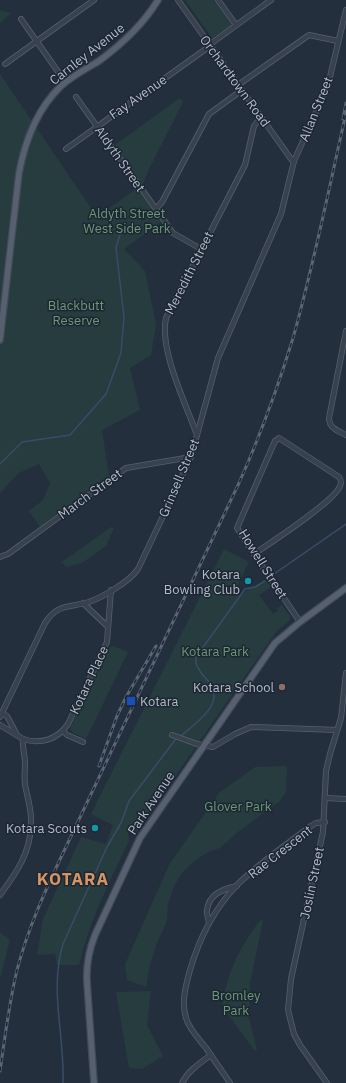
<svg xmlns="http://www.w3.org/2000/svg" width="346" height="1083" font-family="'IBM Plex Sans',sans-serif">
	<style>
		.green { fill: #263c3f }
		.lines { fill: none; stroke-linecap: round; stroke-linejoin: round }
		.stream { stroke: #394c67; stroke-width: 1.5 }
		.minor-casing { stroke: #565f6c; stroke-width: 6 }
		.major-casing { stroke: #414a57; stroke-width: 8 }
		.minor { stroke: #38414e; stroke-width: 4.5 }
		.major { stroke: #56606e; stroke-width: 5.5 }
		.rail-casing { stroke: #5a6575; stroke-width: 3 }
		.rail { stroke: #1d2633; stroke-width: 1.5; stroke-dasharray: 4.5; stroke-linecap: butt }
		.culture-dot { fill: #0f9aa8; stroke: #1d2633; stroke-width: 1.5 }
		.education-dot { fill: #8d6e63; stroke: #1d2633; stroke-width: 1.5 }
		.transit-dot { fill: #1a4fb4; stroke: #1d2633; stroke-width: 1.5 }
		.labels { text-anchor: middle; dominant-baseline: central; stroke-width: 3; stroke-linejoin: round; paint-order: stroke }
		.street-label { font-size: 13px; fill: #b4bcc9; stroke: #1d2633 }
		.park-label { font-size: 13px; fill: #6b9a76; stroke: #1d2633 }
		.poi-label { font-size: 13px; fill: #b4bcc9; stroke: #1d2633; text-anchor: end }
		.district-label { font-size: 17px; font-weight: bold; letter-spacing: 1px; fill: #d59563; stroke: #1d2633 }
	</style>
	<rect width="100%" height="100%" fill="#242f3e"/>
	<!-- green -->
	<g class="green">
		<path d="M185,0H214L232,25L212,38Z"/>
		<path d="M0,10L11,13L0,23Z"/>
		<path d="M0,74L97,217L140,186L112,147L180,98L183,102L150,167L141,188L164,220L124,249L145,271L156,324L151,355L130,368L140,410L102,430L109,475L40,527L29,511L43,500L50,483L39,464L19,473L0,493Z"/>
		<path d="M111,527L114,528L106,546L82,563L66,567L62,562Z"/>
		<path d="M224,549L249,562L234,593L240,596C247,589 257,586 267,581L271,587L259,595L273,614L278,611L277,608L282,605L290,616V620L276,632L134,835L128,832L129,841C110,881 89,921 79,965H57L55,954L37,955L43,919L81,837L106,844L113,825L91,814Z"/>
		<path d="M113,646L128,652L86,739L73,733L70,728L109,648Z"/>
		<path d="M287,766L286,792L280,801L238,832L220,848L210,851L194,861L182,873L174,886L168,904L167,921L157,943L150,964L146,987L127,980L125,964L169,865L219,793L255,767Z"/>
		<path d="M261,919L263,921L250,983L249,1018L257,1050H254L222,1006C228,970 239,948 261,919Z"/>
		<path d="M0,932L10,940L0,979Z"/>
		<path d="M151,991L147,1025L163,1056L142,1069L129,1068L116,992Z"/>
	</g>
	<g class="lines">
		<!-- stream -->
		<g class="stream">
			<path d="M0,464L22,442L70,435L106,394L121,353L124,317L116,248L121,231"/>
			<path d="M274,574L346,524"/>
			<path d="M181,736C194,724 222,707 212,686C210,682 205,678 202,674C198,668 195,664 196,657L245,589L255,587L265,581"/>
			<path d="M63,1083C65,1036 49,991 63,944L107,847L121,823L129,801L175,740"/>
		</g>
		<!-- minor casing -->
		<g class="minor-casing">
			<g id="minor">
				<path d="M178,0L291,159L294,161"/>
				<path d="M218,0L236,25"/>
				<path d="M21,19L59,73"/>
				<path d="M209,45L271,0"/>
				<path d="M5,64L94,0"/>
				<path d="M238,85L309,35L338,41"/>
				<path d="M76,97L173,233L201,249"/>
				<path d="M66,149L210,46"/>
				<path d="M156,209L162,202L209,114L242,90"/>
				<path d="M346,331L329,418C329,428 338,431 346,435"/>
				<path d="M197,435C186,404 159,350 166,318L245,165L254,126L261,117"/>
				<path d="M254,554C270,543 335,501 340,486C342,482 341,480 339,477L279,438L275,441L237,528L254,554L300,622"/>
				<path d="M0,557L8,554L126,468L191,457"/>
				<path d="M83,603L108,627"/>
				<path d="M2,713L7,716L17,735"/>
				<path d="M0,717L45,623C58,603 69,608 89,602C103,597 129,582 138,569L191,457L218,358L281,214L294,161L328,85L346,10"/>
				<path d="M0,725L23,739C22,747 25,755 25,763C25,770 24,777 25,784C27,797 32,810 31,823C31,852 17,872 0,895"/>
				<path d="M63,731L67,735L83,742"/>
				<path d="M172,735L197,744L213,747L235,734L251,727L337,730"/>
				<path d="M23,739C41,745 58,739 68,724L107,642L111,590"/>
				<path d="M325,798L346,799"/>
				<path d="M209,923C209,919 206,914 207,910C209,894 223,889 237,886"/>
				<path d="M182,1083C188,1071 200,1063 211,1055"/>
				<path d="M230,1083C222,1071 214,1060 206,1048C199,1039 189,1029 186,1018C181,1002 186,985 190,970C199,939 215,908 237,885C259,863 286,845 311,826L316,823L325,822"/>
				<path d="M327,1083L300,1045L294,1034L288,1010L291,979L323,832L326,771L330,754L341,718L346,673"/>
			</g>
		</g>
		<!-- major casing -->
		<g class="major-casing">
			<g id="major">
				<path d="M0,340L19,173C25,141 37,109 61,86C72,76 86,69 99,61C122,44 143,25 158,0"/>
				<path d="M94,1083L87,982C86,965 89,950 95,935L140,838L275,643L300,622L346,588"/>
			</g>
		</g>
		<!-- minor -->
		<use href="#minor" class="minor"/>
		<!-- major -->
		<use href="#major" class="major"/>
		<!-- rail casing -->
		<g class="rail-casing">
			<g id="rail">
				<path d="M343,119L346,103"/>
				<path d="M99,766L117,716L126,697L156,646"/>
				<path d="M0,1071C5,1037 9,1003 17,970C28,928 46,889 64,851L239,483C260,436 278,387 293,338C314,264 329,188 346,113"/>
			</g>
		</g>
		<!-- rail -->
		<use href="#rail" class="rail"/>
	</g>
	<!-- markers -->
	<g class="culture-dot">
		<circle cx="248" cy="581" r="4"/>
		<circle cx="95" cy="828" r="4"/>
	</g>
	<circle class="education-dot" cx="282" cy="687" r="4"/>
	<rect class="transit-dot" x="126" y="696" width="10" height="10" rx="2"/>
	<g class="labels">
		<!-- street labels -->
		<g class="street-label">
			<text transform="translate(87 54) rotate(-38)">Carnley Avenue</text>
			<text transform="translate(235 81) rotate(54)">Orchardtown Road</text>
			<text transform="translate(138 97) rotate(-35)">Fay Avenue</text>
			<text transform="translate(316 109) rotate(-68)">Allan Street</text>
			<text transform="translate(120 159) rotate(55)">Aldyth Street</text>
			<text transform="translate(189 273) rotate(-63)">Meredith Street</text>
			<text transform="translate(179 478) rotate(-67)">Grinsell Street</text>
			<text transform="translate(90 494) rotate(-36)">March Street</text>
			<text transform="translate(263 564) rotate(58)">Howell Street</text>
			<text transform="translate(89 680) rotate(-65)">Kotara Place</text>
			<text transform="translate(151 803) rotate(-56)">Park Avenue</text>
			<text transform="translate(280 852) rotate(-38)">Rae Crescent</text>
			<text transform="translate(312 883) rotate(-78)">Joslin Street</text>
		</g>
		<!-- park labels -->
		<g class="park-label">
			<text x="127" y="213">Aldyth Street<tspan x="127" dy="15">West Side Park</tspan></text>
			<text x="76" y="305">Blackbutt<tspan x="76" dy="15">Reserve</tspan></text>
			<text x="215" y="651">Kotara Park</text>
			<text x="238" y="806">Glover Park</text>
			<text x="236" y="995">Bromley<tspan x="236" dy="15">Park</tspan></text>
		</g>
		<!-- poi labels -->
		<g class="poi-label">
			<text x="240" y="574">Kotara<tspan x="240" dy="15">Bowling Club</tspan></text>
			<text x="274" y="687">Kotara School</text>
			<text x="140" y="701" text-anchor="start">Kotara</text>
			<text x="87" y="828">Kotara Scouts</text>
		</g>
		<!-- district labels -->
		<g class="district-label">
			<text x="73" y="879">KOTARA</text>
		</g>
	</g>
</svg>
